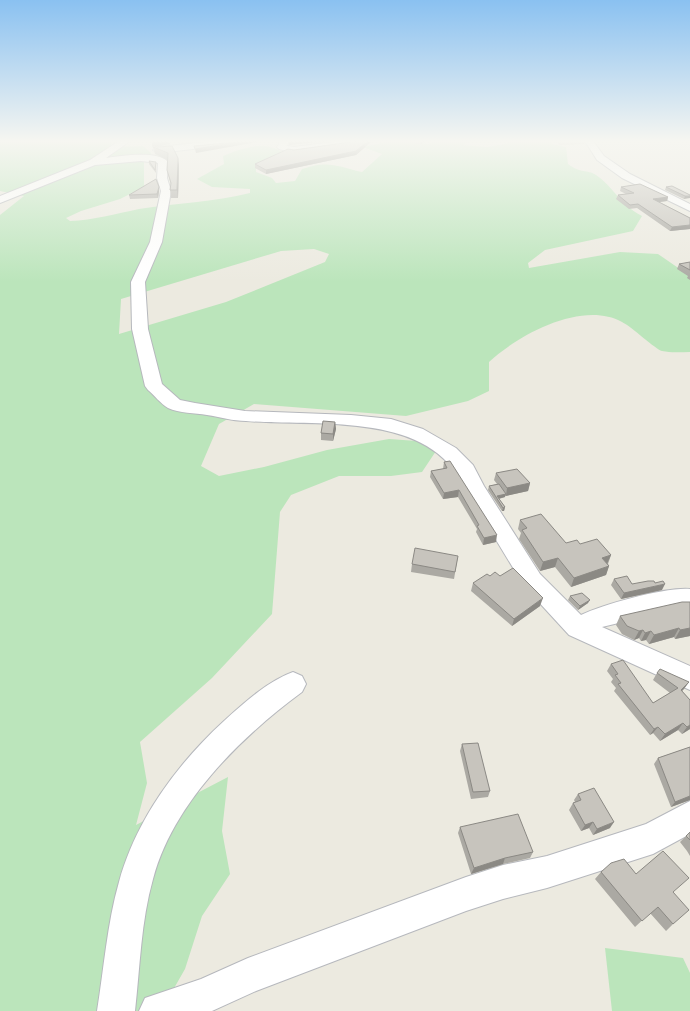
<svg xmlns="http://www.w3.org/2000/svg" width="690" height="1011" font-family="Overpass,sans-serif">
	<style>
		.green { fill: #bbe5bb; fill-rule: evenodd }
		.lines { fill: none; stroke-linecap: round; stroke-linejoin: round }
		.minor-casing { stroke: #b6b8bd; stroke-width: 2 }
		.minor { fill: #fff; fill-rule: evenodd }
		.wall { fill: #aba9a3 }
		.shaded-wall { fill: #8b8984 }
		.building { fill: #c7c4bd; stroke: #8b8984 }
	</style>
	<rect width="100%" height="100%" fill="#eceae0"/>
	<!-- green -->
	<g class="green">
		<path d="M29,141H112L111,147L143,146L151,153L150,161L144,162V187L120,199L81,211L66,218L70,221C94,220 115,214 139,209C176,203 214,202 250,193V189L212,187L197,179L224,164L223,156C241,148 265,140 282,152L256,168V172L272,178L276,183L295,181L302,169C329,160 336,166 362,172L382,154L363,147L392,141L428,144L435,141H468L463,145L487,147L510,143L511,141H548L552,144L566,147L568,164C581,174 587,169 596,175C613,186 620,205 642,216L633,231L545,250L528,263L529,268L620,252L658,254L690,276V352C681,352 671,353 662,351C655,349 632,327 622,322C582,300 518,335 489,362V391L468,401L406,416L254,404L219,424L201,466L219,476L264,467L327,450L389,439L417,441L436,451L422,472L391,476H339L291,495L280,512L272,614L212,678L140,742L147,783L136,825L228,777L222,831L230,874L202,916L185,969L161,1011H0V215L24,196L0,191V142ZM314,249L329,254L325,262L226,302L119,334L121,299L281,251Z"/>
		<path d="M605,948L683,958L690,973V1011H612Z"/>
	</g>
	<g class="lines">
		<!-- minor casing -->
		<g class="minor-casing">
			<g id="minor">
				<path d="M119,141H130L106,158C120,156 158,150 168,162L167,178L171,191L162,242L145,282L148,329L162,384L180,400L195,403L245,411L351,415L391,419L423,429L456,448L473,465L484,486L540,574L581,615C604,604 666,587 690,589V609L681,608L602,627L690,666V690L569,635L524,586L464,487C429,410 316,427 246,421C233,421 220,417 207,415C195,413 179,413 168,408C161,404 154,395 148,390L145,386L132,329L131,282L150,242L161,191L157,178L158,163L141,161L95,165L0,203V196L90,160Z"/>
				<path d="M217,141H242L237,144L158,153L153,150L158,147Z"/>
				<path d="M281,141H289L287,146L294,147L341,141H362L357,144L294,153L279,149L277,147Z"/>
				<path d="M585,141H593L604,156L630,174L690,204V211L622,178L597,160Z"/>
				<path d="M293,672L302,676L306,684L302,692C241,737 173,803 153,879C141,921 140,967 135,1011H97C104,968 107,924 119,882C136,820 177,764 224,721C244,703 268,681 293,672Z"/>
				<path d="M690,801V834L653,854L547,888L503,899L466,911L256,991L212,1011H139L145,998L201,979L248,958L466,877L503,865L547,856L646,824Z"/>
			</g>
		</g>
		<!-- minor -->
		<use href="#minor" class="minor"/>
	</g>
	<!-- wall -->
	<g class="wall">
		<path d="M358,141H372L356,155L266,174L255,168V164L294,150Z"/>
		<path d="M402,141H426L421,144Z"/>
		<path d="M555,141H585L584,144L560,145Z"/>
		<path d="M152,143L170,144L158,146L156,147H157L172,146L179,165L178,198H171L170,190L171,185L167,170V160L155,154Z"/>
		<path d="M149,161L156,164V173L149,164Z"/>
		<path d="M159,187V191L158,198L130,199L129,195Z"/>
		<path d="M621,187L668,197L667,201L659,202L690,218V229L670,231L637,208L629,209L616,199L618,195L626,194L620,191Z"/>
		<path d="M666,187L690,195L684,199L665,190Z"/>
		<path d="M690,262V280L687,278L688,276L677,269L679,264Z"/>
		<path d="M335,422L336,429L333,441L321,440V433Z"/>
		<path d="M444,462L496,542L483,545L476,532L477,529L458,497L443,499L430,477L431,471L443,469Z"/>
		<path d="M496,473L530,483L528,491L505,496V497L499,499L505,507L504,511H502L488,490L489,486L497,484L494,480Z"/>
		<path d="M520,520L566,543L580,544L611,555L608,564L609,566L606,575L571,587L555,567L540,571L519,539L521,533L518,529Z"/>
		<path d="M458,556L454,579L411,572L412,564Z"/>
		<path d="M490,576H500L540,606L512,626L471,591L473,583Z"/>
		<path d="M614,579L632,584L662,590L621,599L611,585Z"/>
		<path d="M570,596L588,603L578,610L568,600Z"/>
		<path d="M690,602V636L675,639L674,637L649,644L646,640L641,641L639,638L634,640L622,634L616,625L620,616Z"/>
		<path d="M611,664L653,703L670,693L653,680L657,673L689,682L682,691L690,700V729L682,734L678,730L660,741L653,733L650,735L614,691L616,688L611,682L613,679L607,671Z"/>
		<path d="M462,744L490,791L488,797L471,799L460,751Z"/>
		<path d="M690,747V800L671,807L654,764L658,758Z"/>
		<path d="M578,794L610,828L593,835L589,828L581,831L569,810L573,803L575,802L574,800Z"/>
		<path d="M460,827L533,852L530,858L503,864L471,874L458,833Z"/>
		<path d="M690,832V856L687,851L680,842Z"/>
		<path d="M601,872L636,874L673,892V924L666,931L650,913L635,927L595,879Z"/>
	</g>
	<!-- shaded-wall -->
	<g class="shaded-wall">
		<path d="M157,141H169L170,144L158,146L154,148L153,147V148L152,143Z"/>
		<path d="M245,141H263L196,153L195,149Z"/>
		<path d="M289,141H331L289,145Z"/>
		<path d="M368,141H372L356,155L266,174V170Z"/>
		<path d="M421,141H426L421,144Z"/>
		<path d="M178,158L179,165L178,198L177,190Z"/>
		<path d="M159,187V191L158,198L157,194Z"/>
		<path d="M685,196H690V198L684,199Z"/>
		<path d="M668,197L667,201L652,203L653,199Z"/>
		<path d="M690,225V229L670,231L672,227Z"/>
		<path d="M335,422L336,429L333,441V434Z"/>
		<path d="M530,483L528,491L506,496L507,488Z"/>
		<path d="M459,490L458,497L443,499L444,493Z"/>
		<path d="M506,494L505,497L497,499V496Z"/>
		<path d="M505,507L504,511H502L503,508Z"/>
		<path d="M497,535L496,542L483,545L484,538Z"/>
		<path d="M611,555L607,564L602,558Z"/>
		<path d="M558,558L555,567L540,571L543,562Z"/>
		<path d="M609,566L606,575L571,587L574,578Z"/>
		<path d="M665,584L662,590L621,599L624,593Z"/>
		<path d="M543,598L540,606L512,626L514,619Z"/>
		<path d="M590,600L588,603L578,610L580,606Z"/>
		<path d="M679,628L674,637L649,644L654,635Z"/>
		<path d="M690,628V636L675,639L680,630Z"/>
		<path d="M643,630L639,638L634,640L639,631Z"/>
		<path d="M651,631L646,640L641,641L645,633Z"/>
		<path d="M689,682L684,689L676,697L681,690Z"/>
		<path d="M683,723L678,730L660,741L665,734Z"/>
		<path d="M690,725V729L682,734L687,727Z"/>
		<path d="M658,727L653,733L650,735L654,729Z"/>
		<path d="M690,796V800L671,807L675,802Z"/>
		<path d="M593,822L589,828L581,831L585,825Z"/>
		<path d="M614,822L610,828L593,835L597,829Z"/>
		<path d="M505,858L503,864L471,874L474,868Z"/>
	</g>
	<!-- building -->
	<g class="building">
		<path d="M152,141H157L152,143Z"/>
		<path d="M238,141H245L195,149L194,146L237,142Z"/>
		<path d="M358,141H368L356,151L266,170L255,164L288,149L294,150Z"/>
		<path d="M153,145L157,147L172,146L178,158L177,190H170L171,183L167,170L168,153L153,147Z"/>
		<path d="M149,161L156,162L155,170Z"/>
		<path d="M156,179L159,187L157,194L129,195Z"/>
		<path d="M640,184L668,197L653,199L690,218V225L672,227L638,204L630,205L618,195L634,193L621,187Z"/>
		<path d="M672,186L690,195V196H685L666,187Z"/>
		<path d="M690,262V270L679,264Z"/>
		<path d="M323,421L335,422L333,434L321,433Z"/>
		<path d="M450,461L497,535L484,538L477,526L479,525L459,490L444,493L431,471L447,468L444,462Z"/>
		<path d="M517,469L530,483L507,488L496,473Z"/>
		<path d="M499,484L506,494L497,496L505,507L503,508L489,486Z"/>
		<path d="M541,514L566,543L577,540L580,544L597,539L611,555L602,558L609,566L574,578L558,558L543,562L522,530L527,528L520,520Z"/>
		<path d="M415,548L458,556L455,572L412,564Z"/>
		<path d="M513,568L543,598L514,619L473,583L487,574L490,576L495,572L500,576Z"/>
		<path d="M627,576L632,584L648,581H654L655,583L663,581L665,584L624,593L614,579Z"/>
		<path d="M582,593L590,600L580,606L570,596Z"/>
		<path d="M682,602H690V628L680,630L679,628L654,635L651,631L645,633L643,630L639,631L627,626L620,616Z"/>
		<path d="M623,660L653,703L678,688L657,673L660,669L689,682L681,690L690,700V725L687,727L683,723L665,734L658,727L654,729L618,684L621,683L615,675L618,674L611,664Z"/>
		<path d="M478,743L490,791L473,792L462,744Z"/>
		<path d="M690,747V796L675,802L658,758Z"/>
		<path d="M594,788L614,822L597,829L593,822L585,825L573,803L581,800L578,794Z"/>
		<path d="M518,814L533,852L505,858L474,868L460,827Z"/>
		<path d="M690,832V840L686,836Z"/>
		<path d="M663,851L689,878L673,892L689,910L673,924L658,907L642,921L601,872L611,863L624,859L636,874Z"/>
	</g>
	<!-- sky -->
	<linearGradient id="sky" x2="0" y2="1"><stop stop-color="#8ac1f1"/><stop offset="0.5" stop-color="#f6f6f1"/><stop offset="1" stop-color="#f6f6f1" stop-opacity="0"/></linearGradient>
	<rect width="690" height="282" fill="url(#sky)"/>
</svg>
